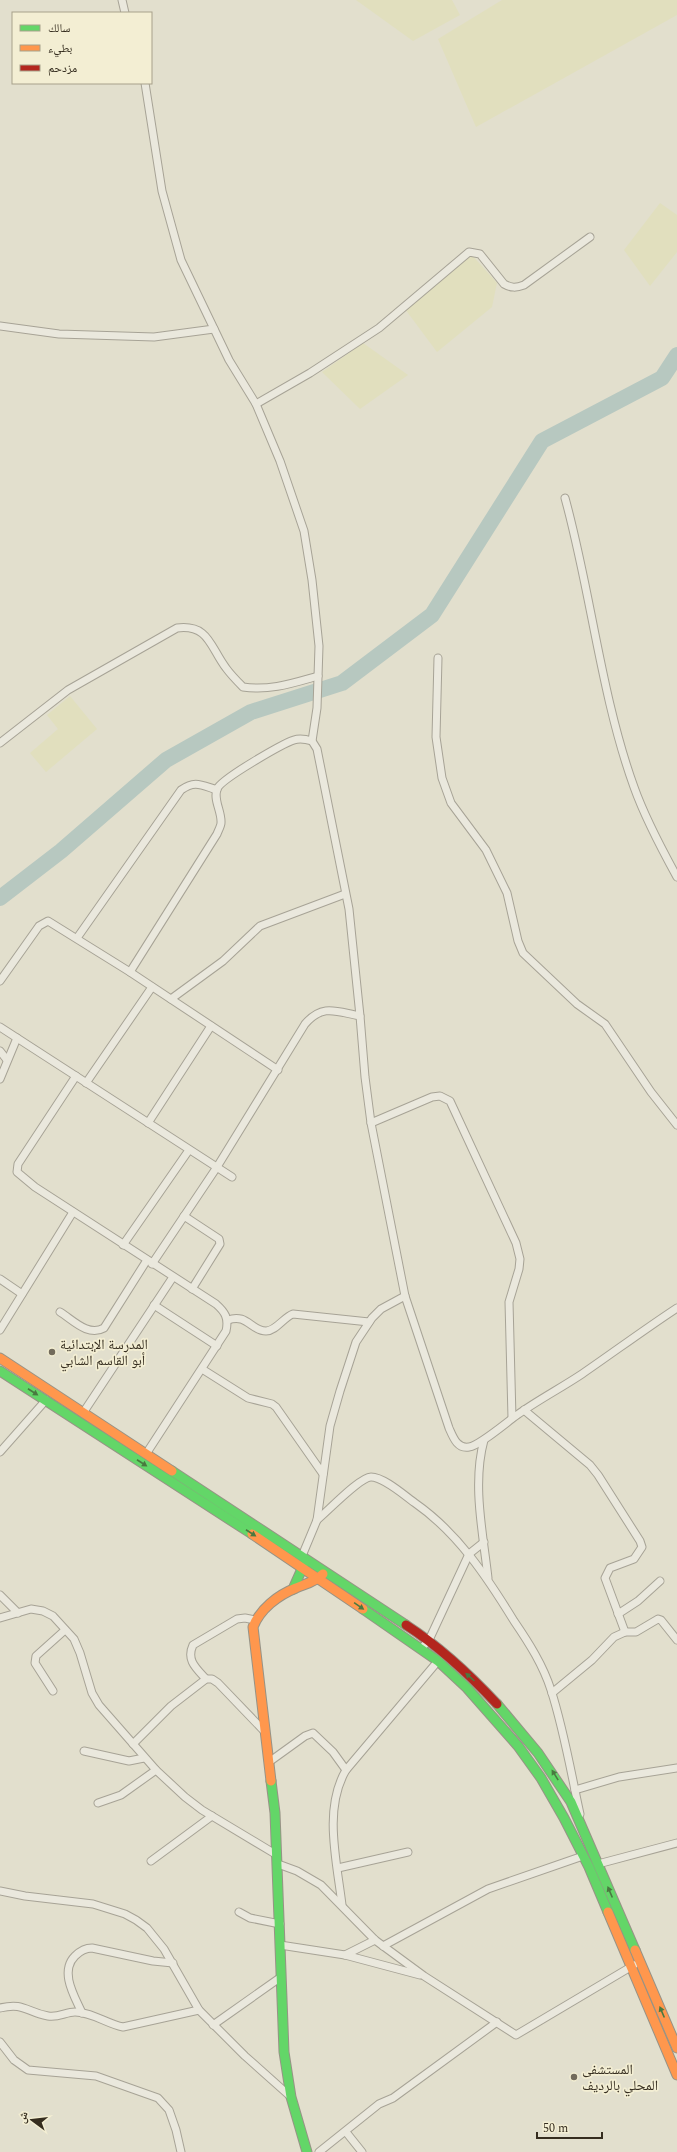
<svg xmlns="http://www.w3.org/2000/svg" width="677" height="2152" font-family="Spectral,'Noto Naskh Arabic',serif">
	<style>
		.farmland { fill: #e1dfbe }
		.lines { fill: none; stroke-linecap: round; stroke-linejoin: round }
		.river { stroke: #b7c8c0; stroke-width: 16 }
		.street-casing { stroke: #a7a396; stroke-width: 9 }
		.fast-casing { stroke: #979386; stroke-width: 11 }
		.slow-casing { stroke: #979386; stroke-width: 11 }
		.jam-casing { stroke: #979386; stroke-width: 11 }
		.street { stroke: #eae8dd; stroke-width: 7 }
		.fast { stroke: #63d668; stroke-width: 9 }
		.slow { stroke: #ff974d; stroke-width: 9 }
		.jam { stroke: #b3261e; stroke-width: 9 }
		.oneway { fill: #4a7940 }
		.poi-dot { fill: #726b5c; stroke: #f3eed3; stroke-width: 1.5 }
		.labels { text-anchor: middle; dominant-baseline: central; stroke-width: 3.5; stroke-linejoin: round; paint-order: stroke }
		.poi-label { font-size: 14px; fill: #352d1f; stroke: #f3eed3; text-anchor: start }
	</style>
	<rect width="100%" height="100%" fill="#e2dfcd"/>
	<!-- farmland -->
	<g class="farmland">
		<path d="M356,0H452L460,15L413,41Z"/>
		<path d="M502,0H677V15L476,127L438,39Z"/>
		<path d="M660,203L677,215V252L650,286L624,250Z"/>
		<path d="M471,254L497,283L492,307L437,352L405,309Z"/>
		<path d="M363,343L408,375L360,409L322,372Z"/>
		<path d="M70,696L97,729L46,772L30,753L58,729L47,715Z"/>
	</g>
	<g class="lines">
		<!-- river -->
		<path class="river" d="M0,898L61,851L166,760L251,712L342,683L432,615L542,441L662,378L677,355"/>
		<!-- street casing -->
		<g class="street-casing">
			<g id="street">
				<path d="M122,0L125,13"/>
				<path d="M145,83L162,191L181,260L229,360L256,404L280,461L304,531L312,580L319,646L317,708L312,741L317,749L349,909L360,1016"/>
				<path d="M0,326L59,334L154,337L214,329"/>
				<path d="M256,404L310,373L379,328L469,252L480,254L504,284C511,288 516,288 524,285L590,237"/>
				<path d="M565,498C591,592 601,696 634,787C645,818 661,848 677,877"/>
				<path d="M438,658L436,737L442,778L451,803L486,850L507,893L518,941L523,953L577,1004L605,1024L651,1092L677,1125"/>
				<path d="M0,743L68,690L177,628C209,624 210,647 226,668C231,675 237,681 243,687C270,691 293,683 318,676"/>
				<path d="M77,938L181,790C195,780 201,785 217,790"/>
				<path d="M130,972L217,834C218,831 221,826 221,823C222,812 213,800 217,789C221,779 282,744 294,740C300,738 305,739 312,741"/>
				<path d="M0,981L39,926L48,921L130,972L278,1070"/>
				<path d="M171,999L223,961L260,926L345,894"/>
				<path d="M0,1027L232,1177"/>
				<path d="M0,1051L7,1060"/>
				<path d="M76,1076L18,1164L17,1172L35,1187L216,1304C225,1312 229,1318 226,1331L146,1454"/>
				<path d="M0,1079L17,1038"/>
				<path d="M86,1083L152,987"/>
				<path d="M148,1123L211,1026"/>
				<path d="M371,1123L432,1097L440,1096L450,1101L516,1243L520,1259L519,1269L509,1302L512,1418"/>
				<path d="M184,1216L219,1239L220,1244L192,1289"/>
				<path d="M123,1245L189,1150"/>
				<path d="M152,1264L217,1167L305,1024C323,1003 337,1012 360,1016L365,1077L371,1123L405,1296L449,1428C453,1437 457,1449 469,1447C479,1446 507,1422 517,1415C538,1400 561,1388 582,1374C614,1352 645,1329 677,1308"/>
				<path d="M0,1279L22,1294"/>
				<path d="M154,1305L217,1346"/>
				<path d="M60,1312C73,1320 88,1337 104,1328L147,1260"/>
				<path d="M228,1320C247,1313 251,1331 266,1331C276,1331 284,1317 293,1314L369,1322"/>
				<path d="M0,1330L73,1212"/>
				<path d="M202,1369L248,1398L272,1404L276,1407L323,1474"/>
				<path d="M524,1410L590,1465L598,1475L640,1541L642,1547L634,1559L610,1568L605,1578L625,1632"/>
				<path d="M83,1413L173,1277"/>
				<path d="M484,1440C472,1484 483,1533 488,1578"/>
				<path d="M0,1452L46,1400"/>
				<path d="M317,1520C328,1511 360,1477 371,1477C384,1477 405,1496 415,1503C458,1533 487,1577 514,1621C529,1643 543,1665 551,1690C564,1730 571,1773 580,1814"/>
				<path d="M302,1556L317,1520L330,1426L340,1391L356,1342L372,1318L381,1309L405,1296"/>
				<path d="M0,1595L18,1613"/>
				<path d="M618,1614L638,1601L660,1581"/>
				<path d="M0,1618L31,1609L43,1611L53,1616L74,1639L80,1653L92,1693L99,1705L156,1770L185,1797L202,1810L277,1855"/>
				<path d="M421,1649L429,1640L469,1554L484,1542"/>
				<path d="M206,1679C196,1668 186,1660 193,1645L237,1619L245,1618L255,1620"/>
				<path d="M53,1691L35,1663L36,1656L65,1630"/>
				<path d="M552,1693L592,1660L614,1637L625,1632H636L658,1619L661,1620L677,1640"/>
				<path d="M133,1744L171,1706L206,1679H212L218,1683L265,1732"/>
				<path d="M84,1751L129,1761L144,1758"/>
				<path d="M269,1762L305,1736L313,1733L333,1752L346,1770"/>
				<path d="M575,1790L619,1777L677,1768"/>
				<path d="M98,1803L121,1795L156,1770"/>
				<path d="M151,1861L212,1816"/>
				<path d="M278,1864L297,1871L321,1885L375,1940L424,1976L516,2035L634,1965"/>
				<path d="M598,1864L677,1843"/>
				<path d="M338,1868L408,1852"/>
				<path d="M0,1891L25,1896L93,1904L125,1914L136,1920L147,1928L164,1949L199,2010L245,2056L291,2097"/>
				<path d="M342,1905C337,1862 323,1809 346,1770L438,1661"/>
				<path d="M239,1912L250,1918L280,1924"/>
				<path d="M280,1945L345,1955L420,1975"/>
				<path d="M383,1946L488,1889L583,1856"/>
				<path d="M345,1955L375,1940"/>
				<path d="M0,2008C24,2002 26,2012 48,2016C58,2018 66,2012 75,2012C92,2012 107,2024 123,2027L199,2010"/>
				<path d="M82,2013C75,1997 59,1972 75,1956C80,1951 85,1948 92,1948L153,1961L173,1963"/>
				<path d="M213,2025L281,1977"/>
				<path d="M0,2042L14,2060L28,2070L96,2076L158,2098L169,2110L176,2130L181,2152"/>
				<path d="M346,2132L362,2152"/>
				<path d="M319,2152L379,2104L393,2098L497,2022"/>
			</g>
		</g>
		<!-- fast casing -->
		<g class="fast-casing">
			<g id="fast">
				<path d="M0,1371L252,1534"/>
				<path d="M172,1471L406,1625"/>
				<path d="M293,1589L305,1562"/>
				<path d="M363,1609L438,1661L467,1688L518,1746L541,1778L564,1818L589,1867L608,1912"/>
				<path d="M497,1704L538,1753L571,1802L635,1950"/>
				<path d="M271,1781L275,1813L284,2052L291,2097L307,2152"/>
			</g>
		</g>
		<!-- slow casing -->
		<g class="slow-casing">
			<g id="slow">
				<path d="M0,1358L172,1471"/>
				<path d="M252,1534L363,1609"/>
				<path d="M271,1781L253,1627C260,1609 278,1595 296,1588C305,1584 315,1582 323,1574"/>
				<path d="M608,1912L677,2075"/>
				<path d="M635,1950L677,2048"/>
			</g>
		</g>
		<!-- jam casing -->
		<g class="jam-casing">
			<path id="jam" d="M406,1625C440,1647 470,1675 497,1704"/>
		</g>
		<!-- street -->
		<use href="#street" class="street"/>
		<!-- fast -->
		<use href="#fast" class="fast"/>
		<!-- slow -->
		<use href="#slow" class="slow"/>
		<!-- jam -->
		<use href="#jam" class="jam"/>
	</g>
	<!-- one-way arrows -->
	<defs><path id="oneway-solid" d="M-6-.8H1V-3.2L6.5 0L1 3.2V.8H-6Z"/></defs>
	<g class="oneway">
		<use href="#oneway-solid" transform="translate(33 1392) rotate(33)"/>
		<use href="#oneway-solid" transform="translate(142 1463) rotate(33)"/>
		<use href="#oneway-solid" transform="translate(251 1533) rotate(33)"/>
		<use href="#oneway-solid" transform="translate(359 1606) rotate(35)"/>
		<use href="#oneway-solid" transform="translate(470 1677) rotate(-138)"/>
		<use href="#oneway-solid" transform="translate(555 1775) rotate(-122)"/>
		<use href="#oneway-solid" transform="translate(610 1892) rotate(-113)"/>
		<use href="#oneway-solid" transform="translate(662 2012) rotate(-113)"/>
	</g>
	<!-- markers -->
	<g class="poi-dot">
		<circle cx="52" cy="1352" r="4"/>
		<circle cx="574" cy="2077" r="4"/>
	</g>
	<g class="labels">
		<!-- poi labels -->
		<g class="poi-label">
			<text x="60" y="1344">المدرسة الإبتدائية<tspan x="60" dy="16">أبو القاسم الشابي</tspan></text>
			<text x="582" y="2069">المستشفى<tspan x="582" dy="16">المحلي بالرديف</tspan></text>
		</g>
	</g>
	<!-- legend -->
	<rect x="12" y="12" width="140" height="72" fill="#f3eed3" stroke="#a7a18b"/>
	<rect x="20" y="25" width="20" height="6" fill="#63d668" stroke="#a7a18b"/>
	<text x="48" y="32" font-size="12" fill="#352d1f">سالك</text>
	<rect x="20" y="45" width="20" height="6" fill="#ff974d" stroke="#a7a18b"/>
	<text x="48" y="52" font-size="12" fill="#352d1f">بطيء</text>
	<rect x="20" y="65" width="20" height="6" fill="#b3261e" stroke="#a7a18b"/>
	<text x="48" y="72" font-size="12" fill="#352d1f">مزدحم</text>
	<!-- north arrow -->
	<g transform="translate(32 2120) rotate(285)" stroke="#f3eed3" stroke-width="3" paint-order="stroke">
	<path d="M0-3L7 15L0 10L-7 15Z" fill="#352d1f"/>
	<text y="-6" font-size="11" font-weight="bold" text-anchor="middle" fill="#352d1f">ش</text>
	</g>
	<!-- scale -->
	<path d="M537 2132v6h65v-6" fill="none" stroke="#352d1f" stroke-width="2"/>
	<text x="543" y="2132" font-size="12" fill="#352d1f" stroke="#f3eed3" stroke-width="3" paint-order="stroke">50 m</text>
</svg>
